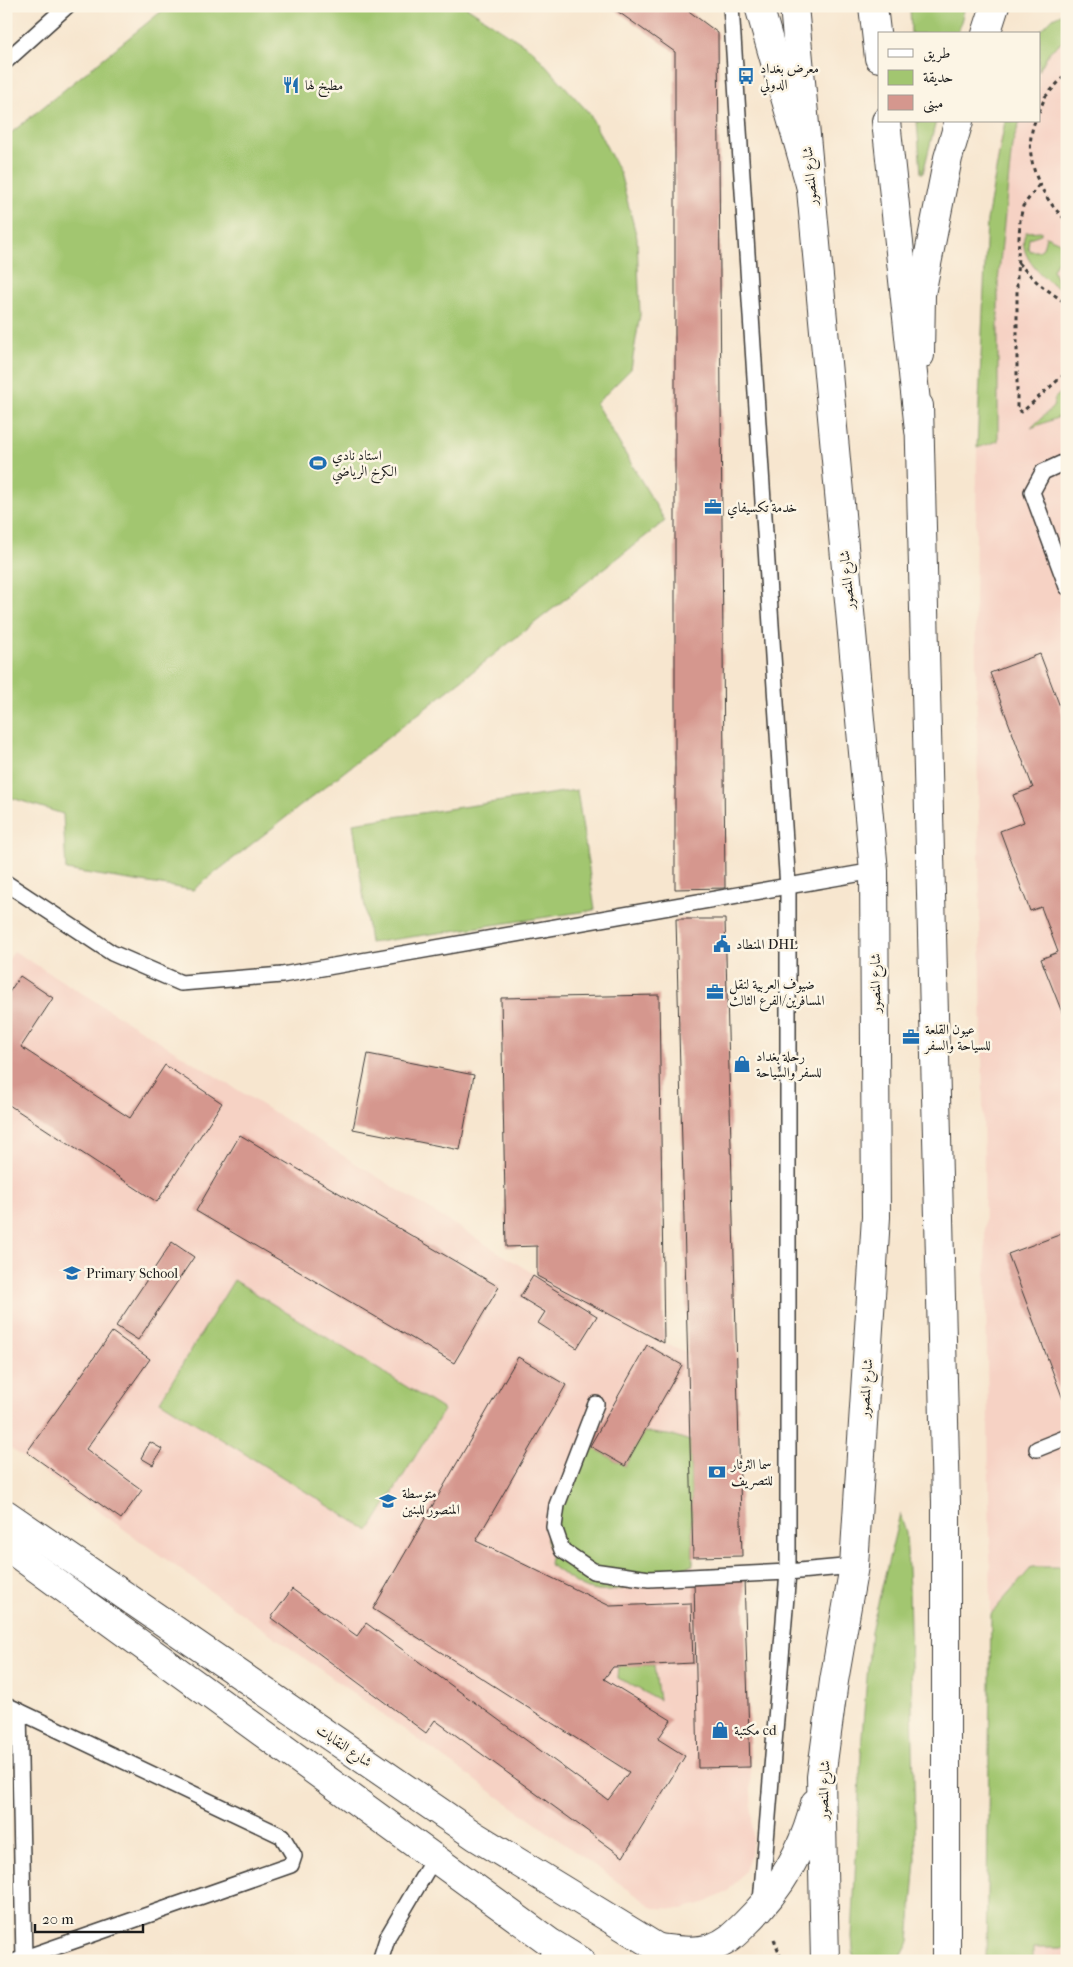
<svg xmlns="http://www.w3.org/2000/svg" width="1073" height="1967" font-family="'IM FELL French Canon',Amiri,serif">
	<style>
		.built { fill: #f6d2c4 }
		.green { fill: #a2c670; stroke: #5f7146 }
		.building { fill: #d5978e }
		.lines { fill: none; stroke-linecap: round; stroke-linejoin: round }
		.service-casing { stroke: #3d3a37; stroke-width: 18 }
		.tertiary-casing { stroke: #3d3a37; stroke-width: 30 }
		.secondary-casing { stroke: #3d3a37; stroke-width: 30 }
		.primary-casing { stroke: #3d3a37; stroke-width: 30 }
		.path { stroke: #3d3a37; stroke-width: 3; stroke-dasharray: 4 4; stroke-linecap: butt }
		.service { stroke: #fff; stroke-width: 15 }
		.tertiary { stroke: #fff; stroke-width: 28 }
		.secondary { stroke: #fff; stroke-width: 28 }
		.primary { stroke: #fff; stroke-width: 28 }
		.labels { text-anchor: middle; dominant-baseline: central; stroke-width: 5; stroke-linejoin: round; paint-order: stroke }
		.poi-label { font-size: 14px; fill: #1c1c1c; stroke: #fcf5e5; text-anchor: start }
		.street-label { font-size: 14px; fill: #1c1c1c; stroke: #fcf5e5 }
	</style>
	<rect width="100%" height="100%" fill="#fcf5e5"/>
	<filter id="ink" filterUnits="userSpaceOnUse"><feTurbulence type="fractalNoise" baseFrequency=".02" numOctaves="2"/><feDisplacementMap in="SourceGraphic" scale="10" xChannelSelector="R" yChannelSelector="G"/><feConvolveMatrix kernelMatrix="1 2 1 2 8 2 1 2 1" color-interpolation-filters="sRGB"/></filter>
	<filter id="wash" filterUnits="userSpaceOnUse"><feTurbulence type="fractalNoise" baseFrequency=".0096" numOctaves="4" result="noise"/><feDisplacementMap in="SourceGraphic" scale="20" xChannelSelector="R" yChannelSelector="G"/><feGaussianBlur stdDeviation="1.12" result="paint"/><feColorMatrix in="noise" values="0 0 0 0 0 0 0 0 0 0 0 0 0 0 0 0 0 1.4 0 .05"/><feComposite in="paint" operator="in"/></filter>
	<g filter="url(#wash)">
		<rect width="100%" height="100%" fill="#f7e6cf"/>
		<!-- built -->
		<g class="built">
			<path d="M1067,11V1961H986L991,1614L975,601L977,448L987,220L999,144L1005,121H1039V34H1037L1053,18Z"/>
			<path d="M14,951L537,1276L664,1343L689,1353L698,1768L750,1767L753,1838L751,1854L745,1871L728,1891L707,1902L682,1909L654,1908L6,1445V963Z"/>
		</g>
		<!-- green -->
		<g class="green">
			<path d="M168,6H465L532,50L589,113L620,173L637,238L640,315L631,369L596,404L665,521L193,890L66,870L63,814L6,796V137Z"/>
			<path d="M910,6H965L958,34H911Z"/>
			<path d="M1067,11V38L1049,52L1039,71V34H1037L1053,18Z"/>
			<path d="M917,121H936L923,173H921Z"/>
			<path d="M1005,121H1020L1012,145L998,282V441L977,448L987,220Z"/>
			<path d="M1041,231V234L1029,238L1028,248L1030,251H1039L1043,248L1046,236L1067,245V259L1057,262L1053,270L1057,281L1067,285V293C1048,284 1014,255 1026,232Z"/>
			<path d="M1067,387V414L1031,428L1053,407L1055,398Z"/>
			<path d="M577,790L595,910L370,943L353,823Z"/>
			<path d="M234,1280L444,1410L369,1531L160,1401Z"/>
			<path d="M644,1432L675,1436L690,1441L693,1565C667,1573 619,1597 592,1590C578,1587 561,1572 549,1564L551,1553L546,1538L590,1446L625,1466Z"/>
			<path d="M900,1514L906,1533L909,1588L916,1860L909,1942L899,1961H854L852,1937L862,1735L871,1631Z"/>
			<path d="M1032,1567H1067V1948H1033V1961H986L991,1614Z"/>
			<path d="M654,1665L659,1700L618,1678L619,1666Z"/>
		</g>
		<g id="blocks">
			<!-- building -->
			<g class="building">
				<path d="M610,6H682L718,33L725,888L675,889V52Z"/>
				<path d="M1040,654L1067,725V1025L1041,959L1058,952L1041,907L1030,911L1000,831L1024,822L1013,795L1033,788L990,673Z"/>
				<path d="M676,919H725L742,1556L693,1557Z"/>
				<path d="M20,976L53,998L21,1047L130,1118L165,1065L222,1103L157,1202L6,1103V997Z"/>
				<path d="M659,995L664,1343L537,1276V1246L506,1247L501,998Z"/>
				<path d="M368,1054L474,1075L460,1150L353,1129Z"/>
				<path d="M240,1135L499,1287L454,1363L196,1211Z"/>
				<path d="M1067,1232V1398L1063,1399L1008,1254Z"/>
				<path d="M172,1242L194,1257L138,1340L116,1326Z"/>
				<path d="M533,1276L597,1316L577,1348L538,1323L545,1312L520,1297Z"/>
				<path d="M112,1332L150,1359L86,1449L142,1490L121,1519L27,1452Z"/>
				<path d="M647,1345L682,1365L625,1466L590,1446Z"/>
				<path d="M518,1357L566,1385L476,1541L610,1606L691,1603L693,1663L613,1667L604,1679L671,1720L658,1739L685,1756L623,1857L435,1720L426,1733L271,1618L292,1589L357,1636L366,1623L608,1800L629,1772L373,1609Z"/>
				<path d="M150,1442L162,1449L153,1465L141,1458Z"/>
				<path d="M744,1578L750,1767L698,1768L694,1580Z"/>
			</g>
		</g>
	</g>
	<g filter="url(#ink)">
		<use href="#blocks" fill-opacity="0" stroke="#3d3a37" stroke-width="1"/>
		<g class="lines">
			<!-- service casing -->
			<g class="service-casing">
				<g id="service">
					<path d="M731,6L788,888V1572L761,1902"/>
					<path d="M6,61L67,6"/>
					<path d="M1067,461L1043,472L1032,492L1067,587"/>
					<path d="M6,883L112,953L181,983L282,975L874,871"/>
					<path d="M596,1404L557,1505L554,1527L562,1550L593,1571L649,1579L788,1572L854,1566"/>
					<path d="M1037,1449L1067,1437"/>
					<path d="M6,1705L282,1836L294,1856L291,1865L16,1961"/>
					<path d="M19,1711L24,1958"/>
					<path d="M380,1961L388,1936L434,1858"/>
					<path d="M546,1961L551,1943"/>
				</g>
			</g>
			<!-- tertiary casing -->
			<g class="tertiary-casing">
				<g id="tertiary">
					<path d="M6,1514L475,1836L658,1948L679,1956"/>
					<path d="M6,1546L551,1943L580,1961"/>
				</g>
			</g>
			<!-- secondary casing -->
			<g class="secondary-casing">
				<g id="secondary">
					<path d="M794,6L874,871L876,1217L854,1566L834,1681L821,1777L825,1961"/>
					<path d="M986,34L995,6"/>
					<path d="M920,355L921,294L948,158L959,121"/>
					<path d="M919,406L946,1502V1961"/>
					<path d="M658,1948C676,1950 694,1953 711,1948C726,1943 735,1934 745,1924C780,1890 804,1850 815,1803"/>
				</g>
			</g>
			<!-- primary casing -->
			<g class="primary-casing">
				<g id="primary">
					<path d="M759,6L811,188"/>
					<path d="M873,6L879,58"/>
					<path d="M886,121L919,430"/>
				</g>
			</g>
			<!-- path -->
			<g class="path">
				<path d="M1039,112L1045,97L1067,73"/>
				<path d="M1035,121C1021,156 1041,198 1067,221"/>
				<path d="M1039,185L1023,206L1020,220L1017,274V409L1022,412L1067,372"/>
				<path d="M1018,263L1039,284L1067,304"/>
				<path d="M1067,1604L1064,1609L1067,1622"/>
				<path d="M774,1939L780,1955L779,1961"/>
			</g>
			<!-- service -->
			<use href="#service" class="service"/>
			<!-- tertiary -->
			<use href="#tertiary" class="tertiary"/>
			<!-- secondary -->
			<use href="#secondary" class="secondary"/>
			<!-- primary -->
			<use href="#primary" class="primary"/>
		</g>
	</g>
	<!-- icons -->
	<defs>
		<g id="bus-bare" transform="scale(1.35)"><path d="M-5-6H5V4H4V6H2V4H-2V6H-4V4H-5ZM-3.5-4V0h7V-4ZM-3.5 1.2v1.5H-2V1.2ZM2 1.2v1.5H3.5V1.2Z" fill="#1f6fb2" stroke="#fcf5e5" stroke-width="2.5" paint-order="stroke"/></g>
		<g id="restaurant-bare" transform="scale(1.35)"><path d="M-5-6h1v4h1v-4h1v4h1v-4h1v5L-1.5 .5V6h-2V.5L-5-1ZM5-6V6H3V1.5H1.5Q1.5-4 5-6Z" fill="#1f6fb2" stroke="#fcf5e5" stroke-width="2.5" paint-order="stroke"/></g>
		<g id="stadium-bare" transform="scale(1.35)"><path d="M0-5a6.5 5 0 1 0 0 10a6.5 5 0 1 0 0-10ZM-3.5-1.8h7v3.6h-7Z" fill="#1f6fb2" stroke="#fcf5e5" stroke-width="2.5" paint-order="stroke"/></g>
		<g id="office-bare" transform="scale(1.35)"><path d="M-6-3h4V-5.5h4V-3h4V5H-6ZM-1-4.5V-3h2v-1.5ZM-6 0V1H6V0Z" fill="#1f6fb2" stroke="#fcf5e5" stroke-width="2.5" paint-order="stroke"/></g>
		<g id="civic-bare" transform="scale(1.35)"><path d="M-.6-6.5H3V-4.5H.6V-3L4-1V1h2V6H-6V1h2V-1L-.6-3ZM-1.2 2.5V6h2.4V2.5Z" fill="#1f6fb2" stroke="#fcf5e5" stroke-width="2.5" paint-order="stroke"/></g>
		<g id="shop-bare" transform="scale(1.35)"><path d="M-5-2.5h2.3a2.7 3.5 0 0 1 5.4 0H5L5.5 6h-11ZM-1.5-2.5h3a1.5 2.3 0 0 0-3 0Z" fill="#1f6fb2" stroke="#fcf5e5" stroke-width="2.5" paint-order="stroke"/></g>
		<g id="school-bare" transform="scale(1.35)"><path d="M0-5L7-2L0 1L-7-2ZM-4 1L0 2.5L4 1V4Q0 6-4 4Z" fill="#1f6fb2" stroke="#fcf5e5" stroke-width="2.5" paint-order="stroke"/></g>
		<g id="bank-bare" transform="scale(1.35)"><path d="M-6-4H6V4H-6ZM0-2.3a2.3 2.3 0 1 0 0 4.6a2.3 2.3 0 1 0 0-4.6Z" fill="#1f6fb2" stroke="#fcf5e5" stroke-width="2.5" paint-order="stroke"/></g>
	</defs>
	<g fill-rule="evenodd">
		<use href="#bus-bare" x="746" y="76"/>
		<use href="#restaurant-bare" x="291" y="85"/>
		<use href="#stadium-bare" x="318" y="463"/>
		<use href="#office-bare" x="713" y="507"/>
		<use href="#civic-bare" x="722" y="944"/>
		<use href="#office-bare" x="715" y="992"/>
		<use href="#office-bare" x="911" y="1037"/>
		<use href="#shop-bare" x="742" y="1064"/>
		<use href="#school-bare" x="72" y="1273"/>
		<use href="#bank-bare" x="717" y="1472"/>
		<use href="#school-bare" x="388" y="1501"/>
		<use href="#shop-bare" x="720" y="1730"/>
	</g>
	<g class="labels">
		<!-- poi labels -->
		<g class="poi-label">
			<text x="760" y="68">معرض بغداد<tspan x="760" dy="16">الدولي</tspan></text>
			<text x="305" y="85">مطبخ لها</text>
			<text x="332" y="455">استاد نادي<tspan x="332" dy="16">الكرخ الرياضي</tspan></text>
			<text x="727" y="507">خدمة تكسيفاي</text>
			<text x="736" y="944">المنطاد DHL</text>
			<text x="729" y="984">ضيوف العربية لنقل<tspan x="729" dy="16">المسافرين/الفرع الثالث</tspan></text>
			<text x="925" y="1029">عيون القلعة<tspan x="925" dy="16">للسياحة والسفر</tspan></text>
			<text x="756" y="1056">رحلة بغداد<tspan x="756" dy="16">للسفر والسياحة</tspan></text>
			<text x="86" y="1273">Primary School</text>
			<text x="731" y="1464">سما الثرثار<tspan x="731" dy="16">للتصريف</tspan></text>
			<text x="402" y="1493">متوسطة<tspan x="402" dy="16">المنصور للبنين</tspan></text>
			<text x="734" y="1730">مكتبة cd</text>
		</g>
		<!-- street labels -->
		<g class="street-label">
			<text transform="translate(810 176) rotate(-95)">شارع المنصور</text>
			<text transform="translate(847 580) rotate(-95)">شارع المنصور</text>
			<text transform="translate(875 983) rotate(-90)">شارع المنصور</text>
			<text transform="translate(866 1388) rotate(-86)">شارع المنصور</text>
			<text transform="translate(344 1746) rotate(34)">شارع النقابات</text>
			<text transform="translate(824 1790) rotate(-88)">شارع المنصور</text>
		</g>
	</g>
	<!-- margin -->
	<rect width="1073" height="1967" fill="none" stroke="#fcf5e5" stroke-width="25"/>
	<!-- legend -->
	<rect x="878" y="32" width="162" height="90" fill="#fcf5e5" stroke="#a29e95"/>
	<rect x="888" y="49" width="25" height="8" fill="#ffffff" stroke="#a29e95"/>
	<text x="923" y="58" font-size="15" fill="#1c1c1c">طريق</text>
	<rect x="888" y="70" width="25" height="15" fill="#a2c670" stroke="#a29e95"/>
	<text x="923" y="82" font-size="15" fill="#1c1c1c">حديقة</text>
	<rect x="888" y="95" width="25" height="15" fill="#d5978e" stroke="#a29e95"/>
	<text x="923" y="108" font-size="15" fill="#1c1c1c">مبنى</text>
	<!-- scale -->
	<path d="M35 1924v8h108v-8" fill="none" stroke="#1c1c1c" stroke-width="2.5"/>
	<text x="42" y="1924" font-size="15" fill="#1c1c1c" stroke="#fcf5e5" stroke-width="4" paint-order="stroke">20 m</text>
</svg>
